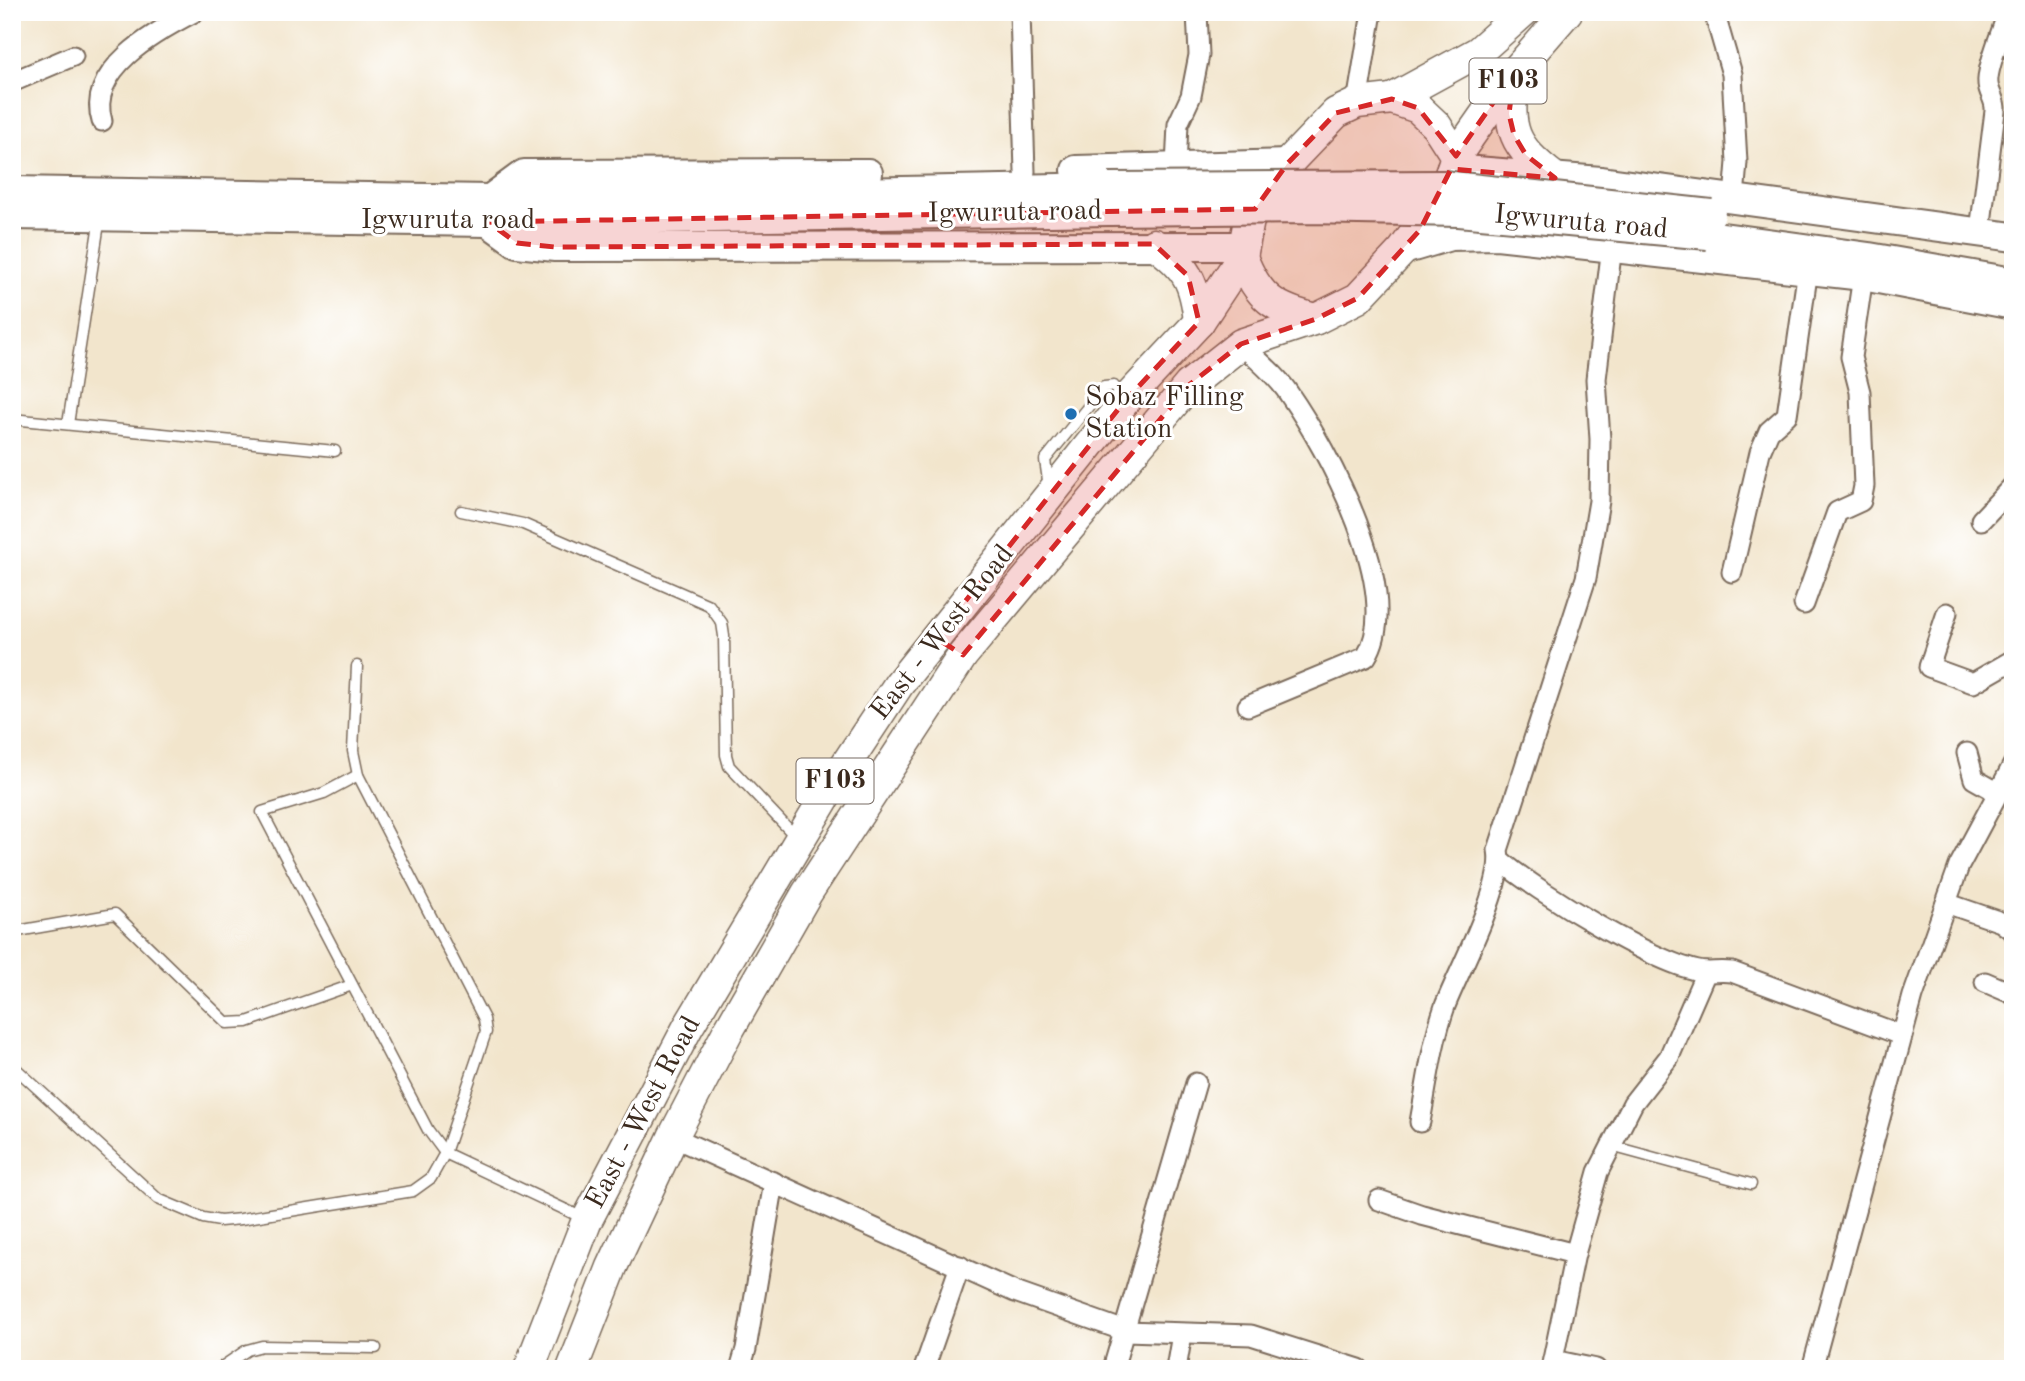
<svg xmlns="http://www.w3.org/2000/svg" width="2025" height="1381" font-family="'Old Standard TT',serif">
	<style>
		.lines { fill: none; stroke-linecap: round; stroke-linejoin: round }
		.lane-casing { stroke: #7b6b5b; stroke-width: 13 }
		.street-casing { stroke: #7b6b5b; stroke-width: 23 }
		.secondary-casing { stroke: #7b6b5b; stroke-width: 32 }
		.primary-casing { stroke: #7b6b5b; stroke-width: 33 }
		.lane { stroke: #fff; stroke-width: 10 }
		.street { stroke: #fff; stroke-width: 19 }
		.secondary { stroke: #fff; stroke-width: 28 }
		.primary { stroke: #fff; stroke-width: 30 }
		.secondary-bridge-casing { stroke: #7b6b5b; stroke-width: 32; stroke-linecap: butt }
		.secondary-bridge { stroke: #fff; stroke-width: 28 }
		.marked { fill: #d62828; fill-opacity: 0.2; stroke: #d62828; stroke-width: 5; stroke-dasharray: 14 9; stroke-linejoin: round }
		.poi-dot { fill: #1f6fb2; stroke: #fff; stroke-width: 2.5 }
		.labels { text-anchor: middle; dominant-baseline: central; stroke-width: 6; stroke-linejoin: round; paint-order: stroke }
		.shield { fill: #fff; stroke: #766a62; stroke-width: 2 }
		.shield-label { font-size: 26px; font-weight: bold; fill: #3b2a1e }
		.street-label { font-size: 28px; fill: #3b2a1e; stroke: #fff }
		.poi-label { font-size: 28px; fill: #3b2a1e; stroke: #fff; text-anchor: start }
	</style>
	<rect width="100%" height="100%" fill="#fff"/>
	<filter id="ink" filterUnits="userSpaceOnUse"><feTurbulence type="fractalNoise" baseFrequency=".0143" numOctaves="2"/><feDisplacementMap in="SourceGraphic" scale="14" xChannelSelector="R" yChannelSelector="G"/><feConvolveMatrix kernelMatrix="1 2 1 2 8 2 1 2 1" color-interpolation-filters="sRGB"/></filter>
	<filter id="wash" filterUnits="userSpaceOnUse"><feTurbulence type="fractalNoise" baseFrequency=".00686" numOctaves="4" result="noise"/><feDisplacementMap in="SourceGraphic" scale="28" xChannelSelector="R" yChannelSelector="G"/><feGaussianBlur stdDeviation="1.57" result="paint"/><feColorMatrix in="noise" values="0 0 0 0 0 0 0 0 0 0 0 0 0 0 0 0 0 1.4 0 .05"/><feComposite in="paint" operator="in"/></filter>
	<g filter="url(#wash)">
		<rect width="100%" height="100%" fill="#f2e5cc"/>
	</g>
	<g filter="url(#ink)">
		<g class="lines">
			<!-- lane casing -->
			<g class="lane-casing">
				<g id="lane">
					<path d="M12,419L335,451"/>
					<path d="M68,424L100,217"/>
					<path d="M1049,487L1045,460L1104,387L1114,386L1122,398"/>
					<path d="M461,511L523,524L709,605L722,623L724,636L726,755L729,766L796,837"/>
					<path d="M358,775L324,793L262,812L428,1130L445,1153L583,1218"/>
					<path d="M12,932L115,914L227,1023L247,1022L352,985"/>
					<path d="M12,1065L158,1199L203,1218L220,1221L241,1219L413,1191L431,1178L445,1153L486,1032L484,1019L358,775L353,751L357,666"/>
					<path d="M1611,1146L1751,1184"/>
					<path d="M219,1369L247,1350L262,1346L376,1348"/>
				</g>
			</g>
			<!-- street casing -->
			<g class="street-casing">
				<g id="street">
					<path d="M1020,12L1025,172"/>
					<path d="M1714,12L1732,74L1737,162L1734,198"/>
					<path d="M12,82L73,56"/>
					<path d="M1357,103L1372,12"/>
					<path d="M102,121C86,70 155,32 194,12"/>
					<path d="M1176,167L1178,124L1191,96L1199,55L1197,12"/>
					<path d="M1980,231L1995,111C1996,100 1989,94 1988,84C1986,69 2003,29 2008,12"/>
					<path d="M1241,344C1256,359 1277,375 1289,394C1327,449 1406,593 1366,657L1248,706"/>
					<path d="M1981,520L2013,486"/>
					<path d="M1732,572L1760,452L1769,431L1787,415L1808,269"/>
					<path d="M1804,604L1837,512L1861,501L1864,486L1860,392L1851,357L1863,276"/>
					<path d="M1947,613L1929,667L1973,683L2013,660"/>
					<path d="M1967,753L1974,779L1997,792"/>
					<path d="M1500,860C1534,890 1662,969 1706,972C1714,972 1723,971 1732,972L1901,1035"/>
					<path d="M1946,903L2001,922L2013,931"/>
					<path d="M1985,982L2013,994"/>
					<path d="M1420,1122C1427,1084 1432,1043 1445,1006C1459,970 1505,886 1498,850L1586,578L1599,501L1600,439L1596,379L1612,246"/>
					<path d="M673,1137L1015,1292L1125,1331L1251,1335L1359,1369"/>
					<path d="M1379,1200L1422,1215L1575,1254"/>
					<path d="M1553,1360L1596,1369"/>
					<path d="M740,1369L746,1349L774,1182"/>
					<path d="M924,1369L960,1266"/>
					<path d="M1113,1369L1196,1083"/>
					<path d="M1176,1369L1182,1334"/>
					<path d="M1551,1369L1575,1254L1598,1172L1633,1103L1669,1057L1706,972"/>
					<path d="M1812,1369L1913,996L1959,866L2013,765"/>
				</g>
			</g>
			<!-- secondary casing -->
			<g class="secondary-casing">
				<g id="secondary">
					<path d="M1451,169L1601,181L2013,237"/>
					<path d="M1076,170L1287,164"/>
					<path d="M12,191L490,199L1109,187"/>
					<path d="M490,199L524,174L868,173"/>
					<path d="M12,215L488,222L1109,211"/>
					<path d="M488,222L517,243L555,247L1242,246"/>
					<path d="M1708,235L1869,257L2013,282"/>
					<path d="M1403,250L1450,236L1497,235L1863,276L2013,305"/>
				</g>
			</g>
			<!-- primary casing -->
			<g class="primary-casing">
				<g id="primary">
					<path d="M1514,77C1507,130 1512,145 1555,178"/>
					<path d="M1392,99L1478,52L1523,12"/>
					<path d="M1154,244C1187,267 1195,282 1199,322"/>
					<path d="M1242,257C1258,298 1274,309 1316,319"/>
					<path d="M529,1369L587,1220L688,1027L831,787L899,684L1124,402L1199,322L1242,257L1249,220L1287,164L1336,113L1357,103L1392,99L1418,108L1436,125L1456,156"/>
					<path d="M572,1369L612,1267L673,1137L727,1033L807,893L963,655L1189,385L1241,344L1316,319L1358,298L1403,250L1444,192L1456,156L1514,73L1567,12"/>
				</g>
			</g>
			<!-- lane -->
			<use href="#lane" class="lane"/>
			<!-- street -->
			<use href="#street" class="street"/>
			<!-- secondary -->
			<use href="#secondary" class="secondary"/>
			<!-- primary -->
			<use href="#primary" class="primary"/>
			<!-- secondary-bridge casing -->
			<g class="secondary-bridge-casing">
				<g id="secondary-bridge">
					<path d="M1109,187L1443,185L1711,214"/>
					<path d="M1109,211L1309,209L1459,212L1708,235"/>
				</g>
			</g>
			<!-- secondary-bridge -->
			<use href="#secondary-bridge" class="secondary-bridge"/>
		</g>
	</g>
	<!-- marked area -->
	<path class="marked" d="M1514,73L1509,114L1514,135L1526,155L1555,178L1451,169L1420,230L1358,298L1316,319L1241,344L1189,385L963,655L936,638L1124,402L1199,322L1188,276L1154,244L555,247L517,243L488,222L1255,209L1287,164L1336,113L1392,99L1418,108L1456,156Z"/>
	<!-- markers -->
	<circle class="poi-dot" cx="1071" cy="414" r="7"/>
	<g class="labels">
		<!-- shield labels -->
		<g class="shield">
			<rect x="1469.5" y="58.5" width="77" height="45" rx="5"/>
			<rect x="796.5" y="758.5" width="77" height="45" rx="5"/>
		</g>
		<g class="shield-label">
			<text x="1508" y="81">F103</text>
			<text x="835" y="781">F103</text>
		</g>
		<!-- street labels -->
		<g class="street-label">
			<text transform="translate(1015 213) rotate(-1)">Igwuruta road</text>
			<text x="448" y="221">Igwuruta road</text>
			<text transform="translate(1581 223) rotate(5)">Igwuruta road</text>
			<text transform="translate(943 633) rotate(-52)">East - West Road</text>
			<text transform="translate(644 1113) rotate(-62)">East - West Road</text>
		</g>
		<!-- poi labels -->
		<g class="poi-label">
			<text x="1085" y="398">Sobaz Filling<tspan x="1085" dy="32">Station</tspan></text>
		</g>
	</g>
	<!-- margin -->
	<rect width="2025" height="1381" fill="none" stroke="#fff" stroke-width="42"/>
</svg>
